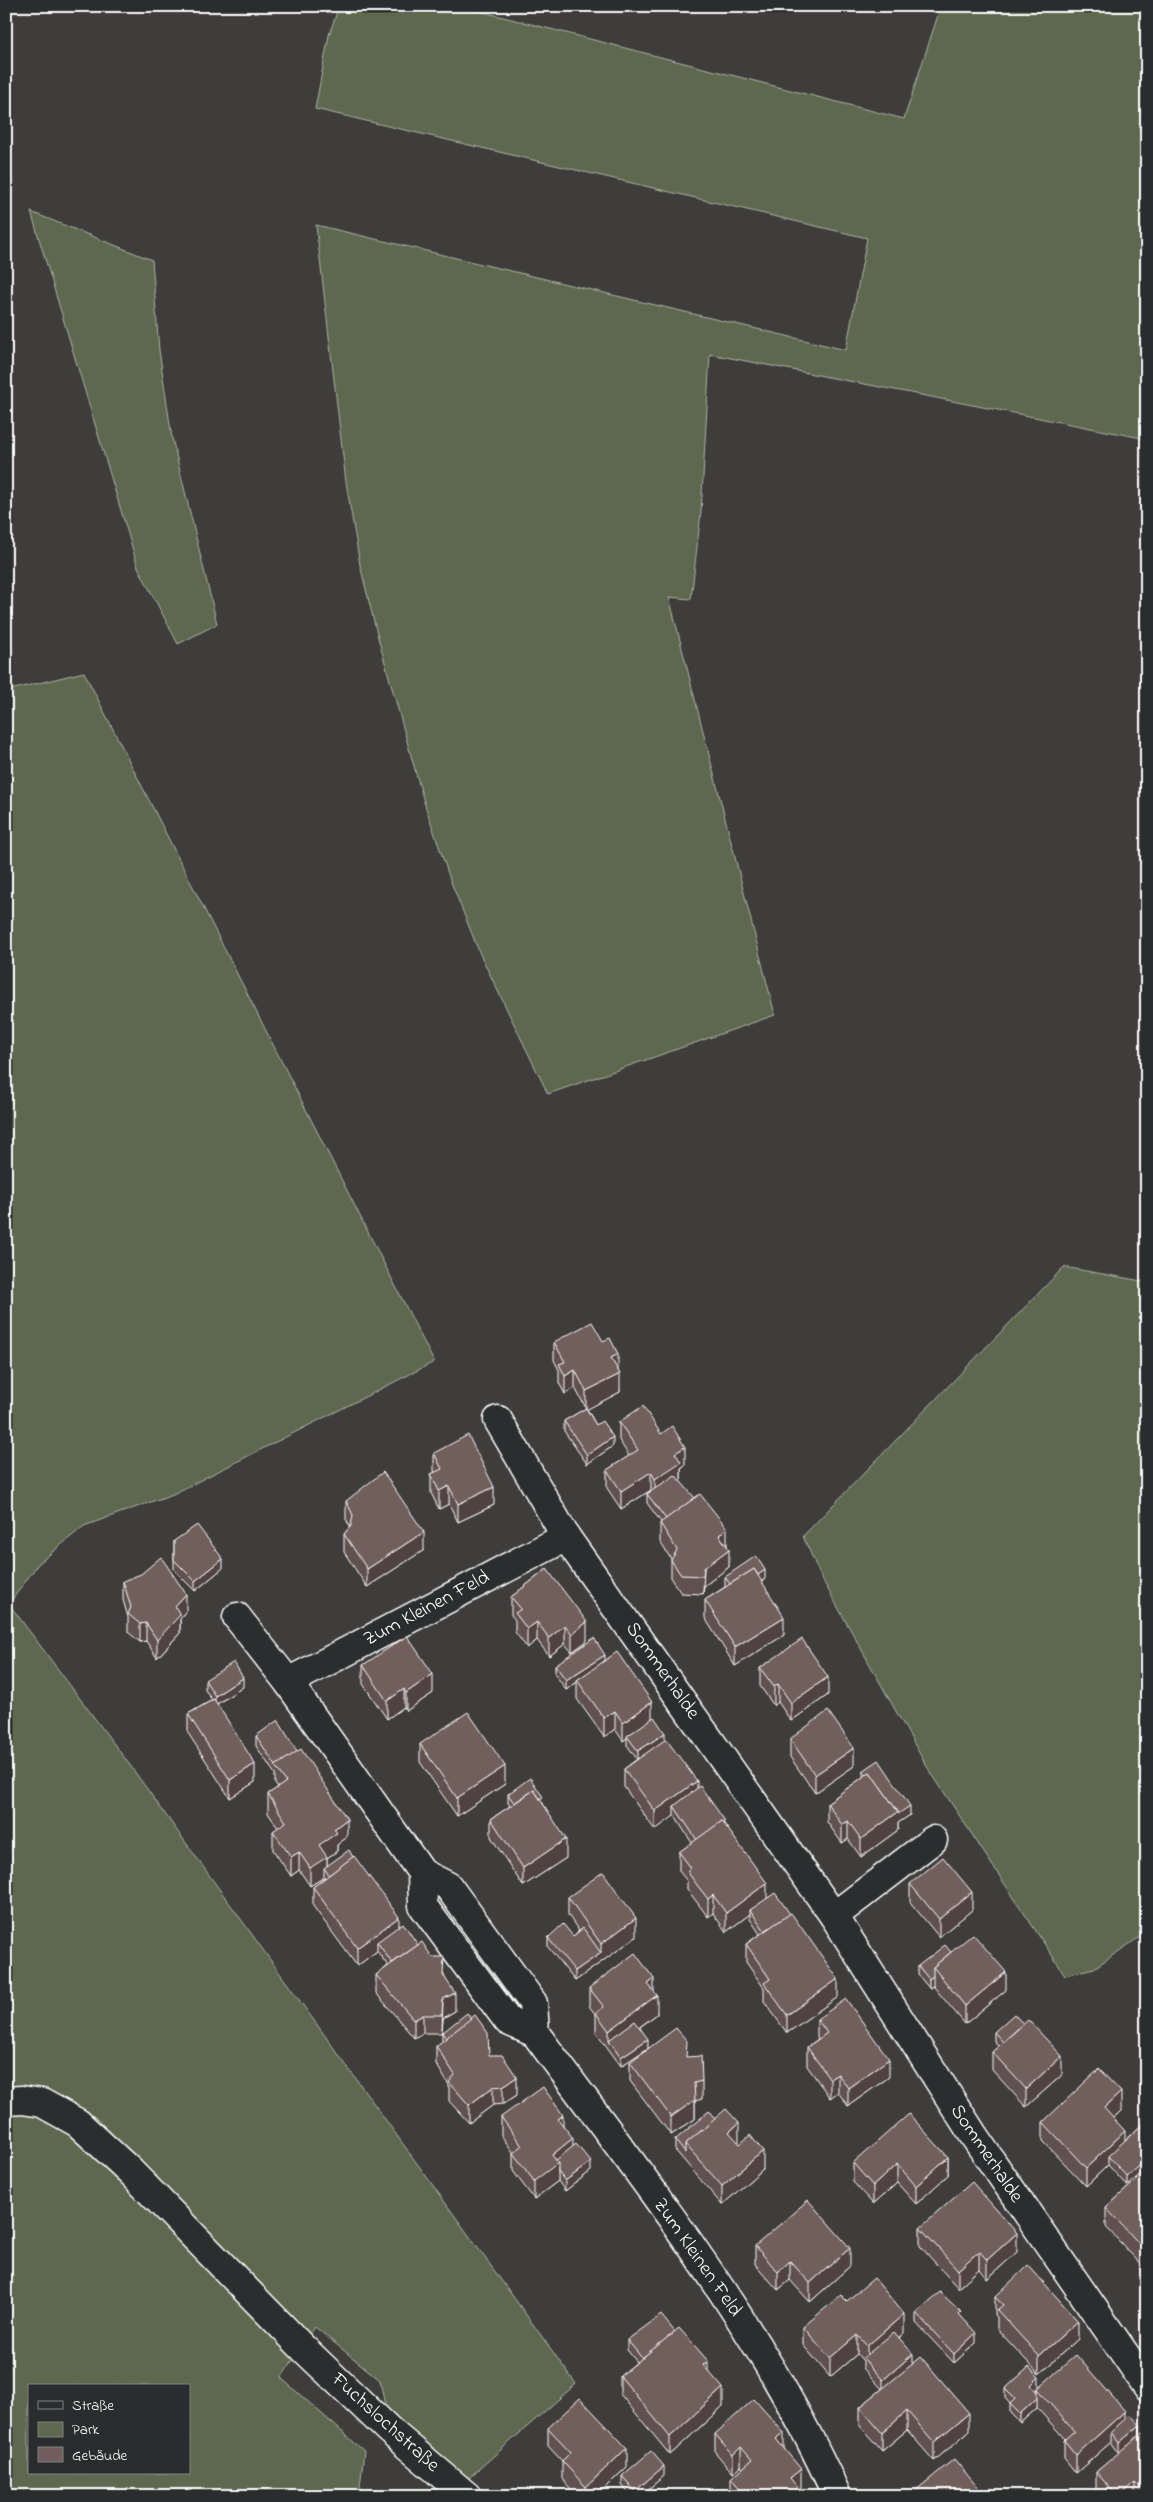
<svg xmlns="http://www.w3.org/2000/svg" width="1153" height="2502" font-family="'Indie Flower',sans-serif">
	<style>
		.green { fill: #5d684f; stroke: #aeb4a7; fill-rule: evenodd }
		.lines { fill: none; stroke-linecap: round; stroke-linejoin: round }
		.minor-casing { stroke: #fff; stroke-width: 31 }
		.minor { stroke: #2a2d2e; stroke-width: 28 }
		.wall { fill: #61514f; stroke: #fff }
		.shaded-wall { fill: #4f4240; stroke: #fff }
		.building { fill: #715e5c; stroke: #fff }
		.labels { text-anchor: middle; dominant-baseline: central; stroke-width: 4; stroke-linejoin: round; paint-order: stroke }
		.street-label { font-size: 20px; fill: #fff; stroke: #2a2d2e }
	</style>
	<rect width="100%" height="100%" fill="#3f3c3c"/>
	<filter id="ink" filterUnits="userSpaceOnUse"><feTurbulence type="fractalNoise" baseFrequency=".02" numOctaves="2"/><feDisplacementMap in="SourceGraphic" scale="10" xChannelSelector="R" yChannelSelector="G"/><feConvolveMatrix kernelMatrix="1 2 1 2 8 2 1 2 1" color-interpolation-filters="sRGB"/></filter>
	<g filter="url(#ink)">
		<!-- green -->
		<g class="green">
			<path d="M339,6H460L904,119L941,6H1147V439L710,354L701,512L691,599L669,597L775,1015L548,1094L480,954L451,882L424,802L377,634L360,565L346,482L316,225L846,350L867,238L315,109L329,35Z"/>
			<path d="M31,212L152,260L159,350L172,438L217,624L178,644L138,567Z"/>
			<path d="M84,672L434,1362L173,1494L84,1526L38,1564L9,1604L129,1764L576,2384L472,2475L459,2489L390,2431L380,2380L315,2327L281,2378L364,2451L359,2496H6V691ZM29,2386H189V2473H29Z"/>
			<path d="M1064,1267L1147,1282V1932L1094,1968L1065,1975L926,1765L821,1577L803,1536Z"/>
		</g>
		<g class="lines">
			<!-- minor casing -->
			<g class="minor-casing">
				<g id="minor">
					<path d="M498,1420L566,1537L834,1916L974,2136L1147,2386"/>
					<path d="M237,1617L288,1682L422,1873L448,1886L533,2003L535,2033"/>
					<path d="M288,1682L566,1537"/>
					<path d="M422,1873L423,1906L508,2021L535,2033C644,2181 762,2327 837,2496"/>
					<path d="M834,1916L933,1840"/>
					<path d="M6,2101L22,2100L42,2103L78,2123L130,2171L304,2349L390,2431L467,2496"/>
				</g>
			</g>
			<!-- minor -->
			<use href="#minor" class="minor"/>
		</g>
		<!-- wall -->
		<g class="wall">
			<path d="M554,1342L618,1371L620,1392L587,1409L596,1425L613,1446L587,1464L564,1431V1421L586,1408L575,1388L565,1394L559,1383V1370L554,1360Z"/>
			<path d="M619,1422L661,1434L685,1465L681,1468V1480L680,1481L727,1546L729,1567L704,1586L703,1594L681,1593L671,1579V1559L660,1542V1523L661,1522L647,1503V1494L651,1491V1490L621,1509L607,1488V1470L629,1456L619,1440Z"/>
			<path d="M434,1453L494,1505L458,1522L449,1504L439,1509L431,1493V1474L435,1473L434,1471Z"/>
			<path d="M346,1501L424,1550L367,1587L344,1552V1534L350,1527L346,1519Z"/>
			<path d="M174,1541L223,1568L195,1591L174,1570Z"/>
			<path d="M547,1569L587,1641L572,1652L565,1644L549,1656L537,1640L527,1648L515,1632V1620L511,1615V1597Z"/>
			<path d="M725,1577L765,1579L762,1582L784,1635L735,1666L705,1618V1600L725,1587Z"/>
			<path d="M123,1581L186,1612L180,1619V1633L157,1658L146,1641L140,1642L128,1632V1617L123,1600Z"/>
			<path d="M605,1660L652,1718L665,1739L697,1789L725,1825L767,1898L838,1997L787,2033L764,2001V1988L746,1962V1944L760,1934L750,1919V1914L726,1932L713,1913L708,1917L687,1889V1881L679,1871V1852L692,1843L674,1815L655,1830L624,1787V1769L637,1759L627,1745V1738L623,1741L615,1729L604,1737L577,1699V1682L566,1690L555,1674V1665Z"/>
			<path d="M363,1665L433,1693L406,1711L404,1707L387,1719L363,1684Z"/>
			<path d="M760,1668L828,1695L791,1721L778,1702L774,1706L760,1686Z"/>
			<path d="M205,1680L243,1687L217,1704L255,1782L230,1798L188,1733V1714L212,1700L205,1690Z"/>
			<path d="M256,1736L347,1837L337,1845V1851L327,1858V1866L399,1926L418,1945L444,1975L455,2011L443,2018L442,2033L489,2055L517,2095L503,2104L493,2105L469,2123L449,2101V2085L436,2064V2046L442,2042V2033H423L414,2038L376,1993V1975L388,1966L377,1951L357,1966L313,1906V1887L325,1878L324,1877L310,1886L299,1870L291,1876L273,1850V1831L278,1828L268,1813V1794L278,1788L275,1784V1774L256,1746Z"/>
			<path d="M790,1739L854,1766L815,1793L790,1757Z"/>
			<path d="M420,1744L505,1784L457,1816L420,1762Z"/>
			<path d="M863,1771L910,1815L898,1823V1830L861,1857L848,1839L842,1843L827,1822V1803L863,1777Z"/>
			<path d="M508,1794L543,1803L566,1858L523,1886L491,1837V1819L510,1806L508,1803Z"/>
			<path d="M910,1884L972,1910L939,1937L910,1902Z"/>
			<path d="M568,1897L636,1937L575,1981L548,1947V1938L573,1936L579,1931L568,1915Z"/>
			<path d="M951,1952L1006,1990L965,2024L933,1986L929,1988L918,1975V1966Z"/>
			<path d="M589,1988L654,1992L657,2014L640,2027L648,2048L621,2066L596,2032V2015L589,2006Z"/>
			<path d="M817,2019L889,2077L848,2106L838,2092L830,2098L807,2066V2047L818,2039L817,2037Z"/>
			<path d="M1023,2024L1062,2075L1026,2107L992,2070V2052L999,2046L994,2041V2032Z"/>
			<path d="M687,2057L702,2081V2099L695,2101V2119L671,2135L630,2081V2062Z"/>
			<path d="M1121,2111L1113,2118L1125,2140L1147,2120L1127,2186L1108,2165L1086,2186L1043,2141V2122Z"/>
			<path d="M501,2117L563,2125L573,2147L591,2171L565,2191L558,2181L534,2199L513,2171V2152L501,2135Z"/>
			<path d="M715,2119L739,2142H738L763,2169L722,2205L675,2150V2140Z"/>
			<path d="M948,2157V2175L916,2204L897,2183L873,2204L853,2182V2163Z"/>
			<path d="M1147,2170V2287L1143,2283V2273L1146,2270L1106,2227V2208Z"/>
			<path d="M920,2228L1017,2252L987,2279L979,2269L958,2288L920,2246Z"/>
			<path d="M755,2246L850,2266L810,2302L790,2280L778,2290L755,2264Z"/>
			<path d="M995,2297L1078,2339L1039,2374L997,2329V2317L995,2315Z"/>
			<path d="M847,2301L904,2333L899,2338L913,2363L969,2431L934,2461L907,2430L882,2451L860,2426V2407L882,2389L863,2368V2361L857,2354L830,2377L803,2345V2327Z"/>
			<path d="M916,2313L961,2317L976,2343L954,2363L916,2323Z"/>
			<path d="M627,2340L708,2371L723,2406L670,2455L620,2394V2376L637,2362L627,2350Z"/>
			<path d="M1039,2387L1035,2390L1037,2392V2389L1125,2419L1140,2434L1123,2450L1147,2432V2496H1101L1096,2490V2472L1119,2453L1111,2442L1076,2473L1064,2458V2440L1065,2439L1037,2408L1020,2423L1010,2413V2404L1005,2398V2389Z"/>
			<path d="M548,2428L627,2467L596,2496H577L562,2479V2461L548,2446Z"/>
			<path d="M715,2434L784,2448L801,2487L799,2489L805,2496H731V2478L743,2468L741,2466L733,2473L715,2452Z"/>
			<path d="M622,2476H664L640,2496H629L630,2495L622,2485Z"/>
		</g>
		<!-- shaded-wall -->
		<g class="shaded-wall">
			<path d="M618,1354V1372L611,1358Z"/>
			<path d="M575,1370V1388L565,1394V1376Z"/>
			<path d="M620,1374V1392L586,1410V1391Z"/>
			<path d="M613,1437V1446L587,1464V1455Z"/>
			<path d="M685,1447V1465L681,1468V1480L655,1497V1479L675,1453Z"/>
			<path d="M651,1472V1490L621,1509V1491Z"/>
			<path d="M449,1486V1504L439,1509V1491Z"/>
			<path d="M494,1487V1505L458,1522V1504Z"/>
			<path d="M727,1528V1546L719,1535Z"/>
			<path d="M424,1532V1550L367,1587V1569Z"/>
			<path d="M729,1549V1567L704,1586L703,1594L704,1568Z"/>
			<path d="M223,1559V1568L195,1591V1581Z"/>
			<path d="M765,1570V1579L734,1601V1591Z"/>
			<path d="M186,1594V1612L180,1619V1633L157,1658V1640L175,1606Z"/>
			<path d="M784,1617V1635L735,1666V1647Z"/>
			<path d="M537,1622V1640L527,1648V1629Z"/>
			<path d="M587,1622V1641L572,1652V1634Z"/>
			<path d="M146,1623V1641L140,1642V1624Z"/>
			<path d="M565,1625V1644L549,1656V1638Z"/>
			<path d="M605,1655V1664L577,1680V1682L566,1690V1680Z"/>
			<path d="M433,1674V1693L406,1711V1693Z"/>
			<path d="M828,1677V1695L791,1721V1703Z"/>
			<path d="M243,1678V1687L215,1705V1696Z"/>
			<path d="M778,1684V1702L774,1706V1687Z"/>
			<path d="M404,1689V1707L387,1719V1701Z"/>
			<path d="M652,1702V1720L627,1736V1738L623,1741V1723Z"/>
			<path d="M615,1711V1729L604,1737V1718Z"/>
			<path d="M665,1733V1743L638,1761V1751Z"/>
			<path d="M854,1748V1766L815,1793V1775Z"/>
			<path d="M255,1764V1782L230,1798V1780Z"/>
			<path d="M505,1766V1784L457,1816V1798Z"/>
			<path d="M697,1781V1799L674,1806V1816L655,1830V1811Z"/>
			<path d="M910,1806V1815L898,1823V1830L861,1857V1839L898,1812Z"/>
			<path d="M347,1819V1837L337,1845V1851L327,1858V1871L324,1868V1877L310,1886V1868L319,1845L334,1829Z"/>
			<path d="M848,1821V1839L842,1843V1825Z"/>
			<path d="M566,1839V1858L523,1886V1868Z"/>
			<path d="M299,1852V1870L291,1876V1857Z"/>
			<path d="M767,1883V1902L750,1910V1914L726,1932V1913Z"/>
			<path d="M972,1892V1910L939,1937V1919Z"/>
			<path d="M713,1895V1913L708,1917V1899Z"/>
			<path d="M399,1917V1935L377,1942V1951L357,1966V1948Z"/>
			<path d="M636,1918V1937L575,1981V1971L601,1953V1944Z"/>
			<path d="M1006,1972V1990L965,2024V2006Z"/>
			<path d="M933,1976V1986L929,1988V1979Z"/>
			<path d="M654,1979V1997L648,1984Z"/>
			<path d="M838,1979V1997L787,2033V2015Z"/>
			<path d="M455,1993V2011L443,2018L442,2033L443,1999Z"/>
			<path d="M657,1995V2014L614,2046L609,2040V2031Z"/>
			<path d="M423,2015V2033L414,2038V2020Z"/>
			<path d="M648,2039V2048L621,2066V2057Z"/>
			<path d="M1062,2056V2075L1026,2107V2089Z"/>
			<path d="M889,2059V2077L848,2106V2088Z"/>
			<path d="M838,2074V2092L830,2098V2079Z"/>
			<path d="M517,2077V2095L503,2104V2086Z"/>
			<path d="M493,2087V2105L469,2123V2105Z"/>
			<path d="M1121,2092V2111L1104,2126V2108Z"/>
			<path d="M695,2100V2119L671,2135V2117Z"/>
			<path d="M563,2115V2134L558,2119Z"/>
			<path d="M739,2123V2142L729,2150V2132Z"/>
			<path d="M1125,2131V2150L1108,2156V2165L1086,2186V2168Z"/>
			<path d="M573,2138V2156L558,2168V2181L534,2199V2181L552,2155Z"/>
			<path d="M763,2151V2169L722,2205V2186Z"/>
			<path d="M948,2157V2175L916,2204V2186Z"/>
			<path d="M1147,2159V2168L1127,2186V2177Z"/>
			<path d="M591,2162V2171L565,2191V2181Z"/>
			<path d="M897,2164V2183L873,2204V2186Z"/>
			<path d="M1017,2233V2252L987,2279V2260Z"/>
			<path d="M850,2248V2266L810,2302V2283Z"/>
			<path d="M979,2251V2269L958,2288V2270Z"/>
			<path d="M790,2261V2280L778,2290V2272Z"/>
			<path d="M904,2314V2333L868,2364L867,2362V2346Z"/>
			<path d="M1078,2321V2339L1039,2374V2356Z"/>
			<path d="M976,2333V2343L954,2363V2354Z"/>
			<path d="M857,2335V2354L830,2377V2358Z"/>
			<path d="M913,2354V2364L883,2390V2380Z"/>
			<path d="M708,2361V2379L703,2365Z"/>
			<path d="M1039,2377V2387L1031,2395V2385Z"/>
			<path d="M723,2388V2406L670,2455V2437Z"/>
			<path d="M1037,2398V2408L1020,2423V2414Z"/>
			<path d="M907,2411V2430L882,2451V2433Z"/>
			<path d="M1125,2411V2429L1111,2432V2442L1076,2473V2455Z"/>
			<path d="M969,2413V2431L934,2461V2442Z"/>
			<path d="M1140,2425V2434L1119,2453V2443Z"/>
			<path d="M784,2433V2451L776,2439Z"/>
			<path d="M741,2447V2466L733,2473V2455Z"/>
			<path d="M627,2448V2467L596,2496H586V2487Z"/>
			<path d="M664,2466V2476L640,2496H635V2491Z"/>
			<path d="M801,2469V2487L791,2496L790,2478Z"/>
			<path d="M1135,2482V2496H1119Z"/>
			<path d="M755,2488V2496H747Z"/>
		</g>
		<!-- building -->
		<g class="building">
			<path d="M592,1322L603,1341L610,1338L618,1354L611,1358L620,1374L586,1391L575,1370L565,1376L559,1364L565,1362L554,1342Z"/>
			<path d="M643,1406L661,1434L672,1426L685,1447L675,1453L681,1462L675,1466L655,1479L651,1472L621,1491L607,1470L638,1450L619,1422Z"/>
			<path d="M586,1408L596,1425L602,1421L613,1437L587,1455L564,1421Z"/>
			<path d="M468,1435L494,1487L458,1504L449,1486L439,1491L431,1474L442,1469L434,1453Z"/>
			<path d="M383,1472L424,1532L367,1569L344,1534L351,1526L353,1515L346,1501Z"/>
			<path d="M675,1475L695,1498L666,1519L647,1494Z"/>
			<path d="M700,1494L727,1528L719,1535L729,1549L704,1568L703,1576L681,1575L671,1560L677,1550L660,1523Z"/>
			<path d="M197,1525L223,1559L195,1581L174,1560V1541Z"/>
			<path d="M756,1556L765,1570L758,1575L754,1569L730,1584L725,1577Z"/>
			<path d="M161,1557L186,1594L175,1606L180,1615L157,1640L146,1623L140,1624L128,1614L131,1607L123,1581L141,1574Z"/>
			<path d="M547,1569L587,1622L572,1634L565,1625L549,1638L537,1622L527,1629L515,1613L521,1609L511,1597Z"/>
			<path d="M754,1569L784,1617L735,1647L705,1600Z"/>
			<path d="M407,1636L433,1674L406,1693L404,1689L387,1701L363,1665Z"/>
			<path d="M594,1638L605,1655L566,1680L555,1665Z"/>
			<path d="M802,1639L828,1677L791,1703L778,1684L774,1687L760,1668Z"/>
			<path d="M617,1652L652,1702L623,1723L615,1711L604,1718L577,1680Z"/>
			<path d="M234,1662L243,1678L215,1696L205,1680Z"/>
			<path d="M214,1699L255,1764L230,1780L188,1714Z"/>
			<path d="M828,1711L854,1748L815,1775L790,1739Z"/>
			<path d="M468,1712L505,1766L457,1798L420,1744Z"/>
			<path d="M654,1717L665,1733L638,1751L627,1736Z"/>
			<path d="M278,1720L297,1752L276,1766L256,1736Z"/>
			<path d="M666,1739L697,1781L655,1811L624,1769Z"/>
			<path d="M301,1749L347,1819L334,1829L337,1833L319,1845L327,1857L310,1868L299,1852L291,1857L273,1831L286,1822L268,1794L286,1782L275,1766Z"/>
			<path d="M879,1760L910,1806L898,1814V1812L870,1772L866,1775L863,1771Z"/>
			<path d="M870,1772L898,1812L861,1839L848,1821L842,1825L827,1803Z"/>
			<path d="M530,1778L543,1797L540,1799L534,1790L514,1803L508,1794Z"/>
			<path d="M700,1786L725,1821L723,1822L722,1821L697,1840L674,1806Z"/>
			<path d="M534,1790L566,1839L523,1868L491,1819Z"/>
			<path d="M722,1821L767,1883L726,1913L713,1895L708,1899L697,1885L687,1871L691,1868L679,1852Z"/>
			<path d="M349,1850L353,1857L329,1875L324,1868Z"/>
			<path d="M354,1856L399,1917L357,1948L313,1887Z"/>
			<path d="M943,1857L972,1892L939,1919L910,1884Z"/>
			<path d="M603,1872L636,1918L601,1944L568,1897Z"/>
			<path d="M775,1893L790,1914L765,1931L750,1910Z"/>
			<path d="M791,1913L838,1979L787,2015L764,1983L770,1979L746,1944Z"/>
			<path d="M403,1923L418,1945L392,1963L377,1942Z"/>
			<path d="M563,1924L573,1936L583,1928L601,1953L575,1971L548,1938Z"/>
			<path d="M973,1934L1006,1972L965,2006L933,1967Z"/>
			<path d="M422,1942L432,1957H444L443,1975L455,1993L443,1999L442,2015H423L414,2020L376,1975Z"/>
			<path d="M945,1945L951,1952L933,1967V1976L929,1979L918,1966Z"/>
			<path d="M635,1953L654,1979L648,1984L657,1995L609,2031L596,2013L604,2007L589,1988Z"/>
			<path d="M846,1999L889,2059L848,2088L838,2074L830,2079L807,2047L827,2033L817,2019Z"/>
			<path d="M467,2013L471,2019L446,2038L442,2033Z"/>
			<path d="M1014,2014L1023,2024L1003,2042L994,2032Z"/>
			<path d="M475,2015L488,2033L489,2055H502L517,2077L503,2086L493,2087L469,2105L449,2082L455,2075L436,2046Z"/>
			<path d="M1028,2020L1062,2056L1026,2089L992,2052Z"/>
			<path d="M635,2021L648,2039L621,2057L609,2040Z"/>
			<path d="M676,2028L687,2041L686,2057L701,2056L702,2081L694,2083L695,2100L671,2117L630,2062Z"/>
			<path d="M1099,2069L1121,2092L1104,2108L1125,2131L1086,2168L1043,2122Z"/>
			<path d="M543,2087L563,2115L558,2119L573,2138L552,2155L558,2163L534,2181L513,2153L522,2146L501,2117Z"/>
			<path d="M726,2109L739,2123L729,2132L740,2144L750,2135L763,2151L722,2186L685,2144Z"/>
			<path d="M709,2111L715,2119L685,2144V2153L675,2140Z"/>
			<path d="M909,2114L948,2157L916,2186L897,2164L873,2186L853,2163Z"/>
			<path d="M1147,2120V2159L1127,2177L1108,2156Z"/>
			<path d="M576,2144L591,2162L565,2181L558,2172V2163L556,2160Z"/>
			<path d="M1147,2170V2252L1106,2208Z"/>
			<path d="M972,2182L1017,2233L987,2260L979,2251L958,2270L920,2228Z"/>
			<path d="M808,2200L850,2248L810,2283L790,2261L778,2272L755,2246Z"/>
			<path d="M1028,2265L1078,2321L1039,2356L997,2310L1003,2305L995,2297Z"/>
			<path d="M1147,2270V2277L1143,2273Z"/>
			<path d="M874,2278L904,2314L867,2346L857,2335L830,2358L803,2327L841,2295L847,2301Z"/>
			<path d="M940,2292L961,2312L959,2314L976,2333L954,2354L916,2313Z"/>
			<path d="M661,2315L675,2332L642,2358L627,2340Z"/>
			<path d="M679,2328L708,2361L703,2365L723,2388L670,2437L620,2376Z"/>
			<path d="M894,2332L913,2354L883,2380L863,2358Z"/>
			<path d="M1076,2355L1125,2411L1076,2455L1064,2440L1074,2431L1037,2389Z"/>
			<path d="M921,2357L969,2413L934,2442L907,2411L882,2433L860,2407Z"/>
			<path d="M1029,2367L1039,2377L1031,2385L1037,2392V2398L1020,2414L1010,2404L1015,2399L1005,2389Z"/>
			<path d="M580,2398L627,2448L586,2487L562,2461L571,2452L548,2428Z"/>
			<path d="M754,2399L784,2433L776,2439L801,2469L790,2478L805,2496H761L755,2488L747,2496H746L731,2478L752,2460L741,2447L733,2455L715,2434Z"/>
			<path d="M1130,2414L1140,2425L1119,2443L1111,2432Z"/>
			<path d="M1145,2430L1147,2432V2495L1135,2482L1119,2496H1117L1096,2472Z"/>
			<path d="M651,2451L664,2466L635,2491L622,2476Z"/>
			<path d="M954,2459L985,2496H909Z"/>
		</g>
	</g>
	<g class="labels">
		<!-- street labels -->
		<g class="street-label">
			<text transform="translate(427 1609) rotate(-28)">Zum Kleinen Feld</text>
			<text transform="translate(662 1671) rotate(55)">Sommerhalde</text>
			<text transform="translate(986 2154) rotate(56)">Sommerhalde</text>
			<text transform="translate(697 2258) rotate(55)">Zum Kleinen Feld</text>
			<text transform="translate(385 2423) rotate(42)">Fuchslochstraße</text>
		</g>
	</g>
	<!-- margin -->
	<rect width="1153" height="2502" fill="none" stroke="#2a2d2e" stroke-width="25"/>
	<rect x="12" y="12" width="1128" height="2477" fill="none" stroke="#fff" stroke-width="2" filter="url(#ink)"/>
	<!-- legend -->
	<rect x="28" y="2384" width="162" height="90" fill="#2a2d2e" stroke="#7f8182"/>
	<rect x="38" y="2401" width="25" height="8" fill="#2a2d2e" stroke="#7f8182"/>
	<text x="72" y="2410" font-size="15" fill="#ffffff">Straße</text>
	<rect x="38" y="2422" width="25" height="15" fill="#5d684f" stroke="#7f8182"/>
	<text x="72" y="2434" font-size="15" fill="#ffffff">Park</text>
	<rect x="38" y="2447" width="25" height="15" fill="#715e5c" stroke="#7f8182"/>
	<text x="72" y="2460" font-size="15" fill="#ffffff">Gebäude</text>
</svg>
